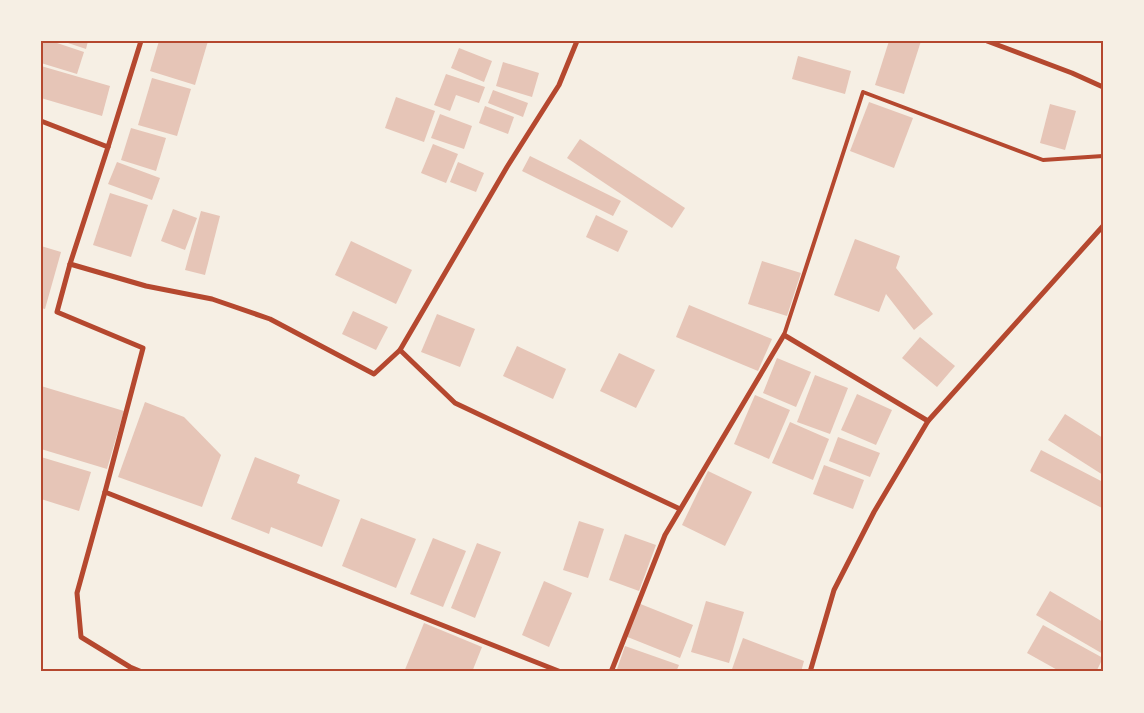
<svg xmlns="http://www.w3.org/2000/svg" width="1144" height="713" font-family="'DejaVu Sans',sans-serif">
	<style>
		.building { fill: #e6c5b7 }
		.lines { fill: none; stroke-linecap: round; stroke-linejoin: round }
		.service { stroke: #b5482f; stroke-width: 4 }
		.minor { stroke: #b5482f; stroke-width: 5 }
		.neatline { fill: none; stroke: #b5482f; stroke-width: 2 }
	</style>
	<rect width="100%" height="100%" fill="#f6efe4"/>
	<!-- building -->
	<g class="building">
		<path d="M41,41H51L84,52L77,74L41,63Z"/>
		<path d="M62,41H88L86,49Z"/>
		<path d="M159,41H208L195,85L150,71Z"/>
		<path d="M889,41H921L904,94L875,85Z"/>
		<path d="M459,48L492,61L484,82L451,68Z"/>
		<path d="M798,56L851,71L845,94L792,79Z"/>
		<path d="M503,62L539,73L532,97L496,86Z"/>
		<path d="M41,66L110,86L102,116L41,98Z"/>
		<path d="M446,74L485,87L479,103L456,95L450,111L434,105Z"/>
		<path d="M152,78L191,89L177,136L138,125Z"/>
		<path d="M493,90L528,103L523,117L488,103Z"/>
		<path d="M396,97L435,111L424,142L385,128Z"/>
		<path d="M869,102L913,118L894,168L850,151Z"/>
		<path d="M1050,104L1076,111L1065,150L1040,143Z"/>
		<path d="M485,106L514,117L508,134L479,123Z"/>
		<path d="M440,114L472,126L464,149L431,138Z"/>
		<path d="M131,128L166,138L156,171L121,160Z"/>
		<path d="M580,139L685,208L672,228L567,158Z"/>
		<path d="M433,144L458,154L446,183L421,173Z"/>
		<path d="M530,156L621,201L613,216L522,171Z"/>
		<path d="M117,162L160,178L152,200L108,184Z"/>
		<path d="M458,162L484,173L476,192L450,182Z"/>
		<path d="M110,193L148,205L131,257L93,245Z"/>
		<path d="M173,209L197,218L185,250L161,241Z"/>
		<path d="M201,211L220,216L205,275L185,270Z"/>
		<path d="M596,215L628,231L618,252L586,237Z"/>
		<path d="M855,239L900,256L896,268L933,314L914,330L886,294L879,312L834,295Z"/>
		<path d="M351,241L412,270L396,304L335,275Z"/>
		<path d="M41,246L61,252L45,309L41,308Z"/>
		<path d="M762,261L801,273L787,316L748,304Z"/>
		<path d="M689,305L772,339L758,371L676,337Z"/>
		<path d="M353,311L388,327L376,350L342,334Z"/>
		<path d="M437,314L475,329L460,367L421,352Z"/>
		<path d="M920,337L955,366L937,387L902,358Z"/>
		<path d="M517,346L566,369L553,399L503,376Z"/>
		<path d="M619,353L655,370L636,408L600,391Z"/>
		<path d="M777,358L811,372L796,407L763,393Z"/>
		<path d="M815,375L848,388L830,434L797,422Z"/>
		<path d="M41,386L124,411L107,469L41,449Z"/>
		<path d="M857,394L892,410L876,445L841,430Z"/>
		<path d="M755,395L790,410L769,459L734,444Z"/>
		<path d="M145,402L184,417L221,455L202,507L118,477Z"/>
		<path d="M1065,414L1103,438V475L1048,440Z"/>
		<path d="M790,422L829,439L813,480L772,463Z"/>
		<path d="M838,437L880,453L870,477L829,461Z"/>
		<path d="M1041,450L1103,482L1102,508L1030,471Z"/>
		<path d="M41,457L91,472L79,511L41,499Z"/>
		<path d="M255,457L300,475L297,483L340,500L322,547L271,527L269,534L231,519Z"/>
		<path d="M824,465L864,480L853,509L813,494Z"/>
		<path d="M708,471L752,492L725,546L682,525Z"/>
		<path d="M361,518L416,539L396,588L342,566Z"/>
		<path d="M579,521L604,529L588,578L563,570Z"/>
		<path d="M625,534L656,545L639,591L609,580Z"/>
		<path d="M433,538L466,551L443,607L410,594Z"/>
		<path d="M477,543L501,552L475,618L451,608Z"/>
		<path d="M544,581L572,593L549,647L522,635Z"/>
		<path d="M1050,591L1103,622V654L1036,615Z"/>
		<path d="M706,601L744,612L729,663L691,652Z"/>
		<path d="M638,603L693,625L680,658L625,636Z"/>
		<path d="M424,623L482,647L472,672H404Z"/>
		<path d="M1043,625L1103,658L1096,672H1061L1027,653Z"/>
		<path d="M743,638L804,661L801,672H731Z"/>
		<path d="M625,646L679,665L676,672H616Z"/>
	</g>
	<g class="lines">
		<!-- service -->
		<path class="service" d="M784,335L863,92L1043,160L1103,156"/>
		<!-- minor -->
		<g class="minor">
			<path d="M577,41L559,85L507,167L400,350L455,403L680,509"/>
			<path d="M987,41L1072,73L1103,87"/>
			<path d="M41,121L108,147L141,41"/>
			<path d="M108,147L70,264L57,312L143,348L105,492L561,672"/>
			<path d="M70,264L146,286L212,299L270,319L374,374L400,350"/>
			<path d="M105,492L77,593L81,637L130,667L142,672"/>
			<path d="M611,672L665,535L784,335L928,421"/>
			<path d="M810,672L834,590L874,512L928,421L1103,226"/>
		</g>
	</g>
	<!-- border -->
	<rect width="1144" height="713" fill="none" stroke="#f6efe4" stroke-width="85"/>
	<rect x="42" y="42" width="1060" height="628" class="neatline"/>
</svg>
